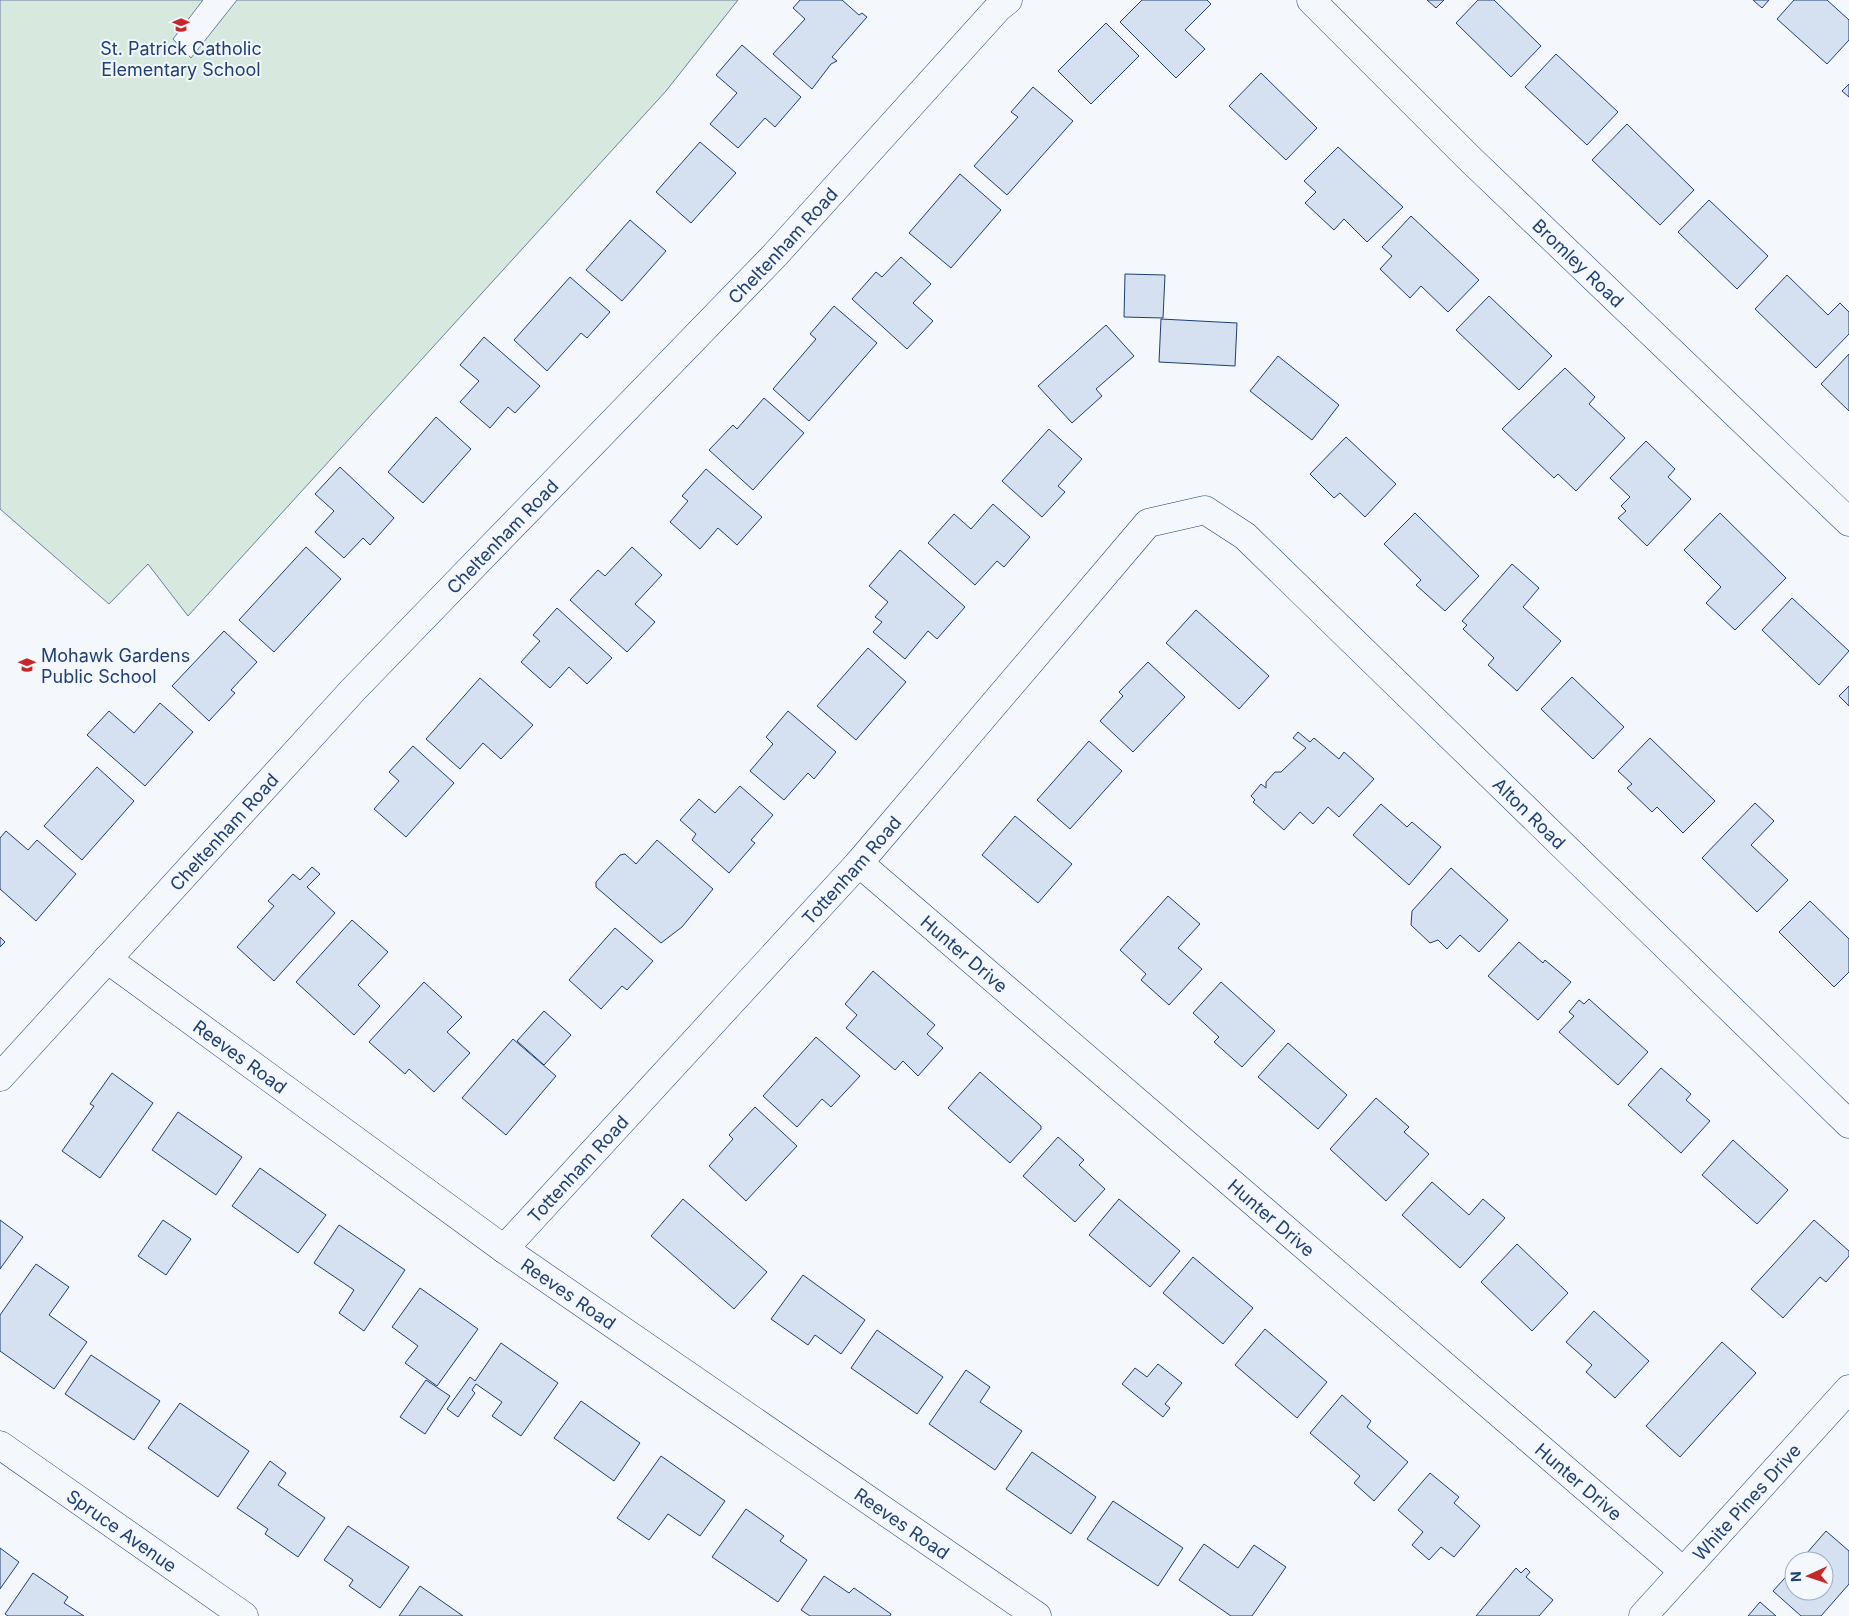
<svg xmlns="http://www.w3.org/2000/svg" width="1849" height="1616" font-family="Inter,sans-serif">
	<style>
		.green { fill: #d7e8df; stroke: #687fa3 }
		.building { fill: #d5e0f0; stroke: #1d3f73 }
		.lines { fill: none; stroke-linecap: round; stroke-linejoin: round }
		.minor-casing { stroke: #1d3f73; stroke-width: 29 }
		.tertiary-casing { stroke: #1d3f73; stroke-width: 29 }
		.minor { stroke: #f4f7fb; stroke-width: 28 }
		.tertiary { stroke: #f4f7fb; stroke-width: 28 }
		.labels { text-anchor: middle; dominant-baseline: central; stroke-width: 4; stroke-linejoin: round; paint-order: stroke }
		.poi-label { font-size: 18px; fill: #1d3f73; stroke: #f4f7fb }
		.street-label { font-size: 18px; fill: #1d3f73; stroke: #f4f7fb }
	</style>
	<rect width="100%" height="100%" fill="#f4f7fb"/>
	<!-- green -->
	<path class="green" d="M0,0H203L173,39L191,58L237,0H738L666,91L188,616L148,564L109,604L0,509Z"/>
	<!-- building -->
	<g class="building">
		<path d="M800,0H842L859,15L862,13L867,17L832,57L837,61L831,64L812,89L773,54L805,19L793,8Z"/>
		<path d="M1142,0H1207L1211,4L1185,30L1205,49L1176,78L1120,22Z"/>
		<path d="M1427,0H1444L1436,8Z"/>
		<path d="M1478,0H1494L1541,46L1511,77L1456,23Z"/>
		<path d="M1753,0H1769L1762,8Z"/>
		<path d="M1794,0H1827L1849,20V40L1827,64L1777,19Z"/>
		<path d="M1106,23L1139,56L1091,104L1058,71Z"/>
		<path d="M742,45L801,97L775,127L765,118L738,148L710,124L737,93L716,75Z"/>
		<path d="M1556,54L1618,112L1587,145L1525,87Z"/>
		<path d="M1261,73L1317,128L1286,160L1229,106Z"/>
		<path d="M1849,84V97L1842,91Z"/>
		<path d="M1033,87L1073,121L1007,195L974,166L1018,117L1011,112Z"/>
		<path d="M1627,124L1694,190L1660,225L1592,160Z"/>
		<path d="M700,142L736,173L691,223L656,192Z"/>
		<path d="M1338,147L1403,207L1367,242L1344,219L1334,230L1305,203L1316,192L1304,181Z"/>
		<path d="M960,174L1001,210L951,268L909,233Z"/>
		<path d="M1709,200L1768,256L1737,289L1678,232Z"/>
		<path d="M1411,216L1479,280L1448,312L1421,286L1410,298L1380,269L1392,256L1382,247Z"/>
		<path d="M630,220L666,251L622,301L586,270Z"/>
		<path d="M901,257L931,284L913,303L933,321L907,349L852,299L876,272L882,277Z"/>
		<path d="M1125,274L1165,275L1163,318L1124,317Z"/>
		<path d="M1787,275L1828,315L1840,303L1849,312V334L1816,368L1755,309Z"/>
		<path d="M570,277L610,312L587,338L581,333L547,371L514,340Z"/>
		<path d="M1489,296L1552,356L1519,390L1456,330Z"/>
		<path d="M834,306L877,343L809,421L773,389L816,339L810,334Z"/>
		<path d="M1161,319L1237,323L1235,366L1159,362Z"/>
		<path d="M1106,325L1134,356L1096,389L1102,396L1072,423L1038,386Z"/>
		<path d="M484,337L540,386L515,413L508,407L490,428L460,402L479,381L460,365Z"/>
		<path d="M1849,354V411L1821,384Z"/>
		<path d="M1278,356L1339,405L1312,440L1250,391Z"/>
		<path d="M1565,368L1595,397L1589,404L1625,438L1576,491L1558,474L1554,478L1502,429Z"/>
		<path d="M764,398L804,433L753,490L709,450L733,425L737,429Z"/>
		<path d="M436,417L471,449L423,503L388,472Z"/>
		<path d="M1049,429L1082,459L1058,486L1065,492L1042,517L1002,481Z"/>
		<path d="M1346,437L1396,484L1365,517L1340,493L1334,498L1310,474Z"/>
		<path d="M1646,441L1675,469L1668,477L1691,499L1647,546L1618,518L1626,511L1621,506L1630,497L1610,478Z"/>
		<path d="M340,467L394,518L370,545L363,538L344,558L315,532L334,511L315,494Z"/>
		<path d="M706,469L762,517L737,545L718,528L700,549L670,522L688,501L682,496Z"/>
		<path d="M993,504L1030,537L1004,567L997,561L975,585L928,543L954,514L971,529Z"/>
		<path d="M1415,513L1479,576L1445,611L1416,585L1421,580L1384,544Z"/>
		<path d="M1720,513L1786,578L1735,630L1706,603L1721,587L1684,550Z"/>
		<path d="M306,547L341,579L274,652L239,620Z"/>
		<path d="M632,547L662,575L635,604L655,622L627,652L570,600L598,570L605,576Z"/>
		<path d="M900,550L965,607L937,639L928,631L905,659L873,632L882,622L875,617L888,602L869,586Z"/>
		<path d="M1512,564L1539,588L1523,607L1561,641L1517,691L1488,665L1494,658L1463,629L1467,625L1462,621Z"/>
		<path d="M1792,598L1849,651L1819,685L1762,630Z"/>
		<path d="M557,608L612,658L587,684L569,667L550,688L521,662L540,641L533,635Z"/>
		<path d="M1196,610L1269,676L1239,709L1166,643Z"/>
		<path d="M224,631L257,662L231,690L235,693L209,721L172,686Z"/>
		<path d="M868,648L906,682L856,740L817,706Z"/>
		<path d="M1148,662L1185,697L1133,752L1100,721L1123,696L1119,692Z"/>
		<path d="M1572,677L1624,727L1593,759L1541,709Z"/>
		<path d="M480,678L533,725L501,759L483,743L460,769L426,739Z"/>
		<path d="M1849,686V706L1839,696Z"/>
		<path d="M160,703L193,732L145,786L87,735L109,711L134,733Z"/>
		<path d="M788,711L836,752L814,779L808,773L784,800L750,771L773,744L766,737Z"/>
		<path d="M1298,732L1310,742L1314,738L1339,759L1344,752L1374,779L1339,817L1328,807L1313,824L1300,812L1284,830L1253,802L1255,800L1251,796L1261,784L1266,788V782L1275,772H1281L1306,748L1293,738Z"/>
		<path d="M1650,738L1715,801L1683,833L1657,807L1652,812L1627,788L1632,784L1618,771Z"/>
		<path d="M1089,741L1122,771L1070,829L1037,800Z"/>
		<path d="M413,746L454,783L406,837L374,809L399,781L389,772Z"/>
		<path d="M97,767L134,801L82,860L44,826Z"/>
		<path d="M740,786L773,815L751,840L755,843L729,873L692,840L696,834L680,820L699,799L715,813Z"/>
		<path d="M1755,803L1774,821L1751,845L1788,880L1757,912L1702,858Z"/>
		<path d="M1381,804L1407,827L1412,822L1441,847L1409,885L1353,835Z"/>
		<path d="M1015,816L1072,864L1038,903L982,855Z"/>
		<path d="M6,831L28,850L37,840L76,874L36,921L0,889V838Z"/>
		<path d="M657,840L713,889L682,927L661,943L596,887V882L620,855L625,854L636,864Z"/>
		<path d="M312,867L320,874L307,887L335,913L274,981L237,947L274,906L268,901L293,874L300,880Z"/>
		<path d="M1451,868L1508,920L1479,952L1460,935L1447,949L1438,940L1430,943L1411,925L1412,911Z"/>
		<path d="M1168,896L1200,924L1178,948L1202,969L1169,1005L1141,980L1146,974L1120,950Z"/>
		<path d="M1810,901L1849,939V972L1834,987L1779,932Z"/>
		<path d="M352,920L388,952L358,985L380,1006L354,1035L296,982Z"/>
		<path d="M615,928L653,961L627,990L622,986L601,1009L569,980Z"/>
		<path d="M0,937L5,942L0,947Z"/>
		<path d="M1519,942L1543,963L1545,960L1571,982L1538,1020L1488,976Z"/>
		<path d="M873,971L935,1025L927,1034L943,1048L918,1076L903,1061L895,1070L846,1028L857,1015L845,1004Z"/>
		<path d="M424,982L462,1017L447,1032L470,1053L434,1092L409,1069L405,1074L369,1042Z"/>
		<path d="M1221,982L1275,1031L1242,1067L1214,1042L1219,1037L1193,1013Z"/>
		<path d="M1589,999L1648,1052L1618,1085L1559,1032L1574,1016L1569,1012L1579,1000L1584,1004Z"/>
		<path d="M544,1011L571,1035L544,1065L517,1041Z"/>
		<path d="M816,1037L860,1076L831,1107L822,1099L797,1127L763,1096Z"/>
		<path d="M513,1039L556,1076L506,1135L462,1098Z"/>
		<path d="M1288,1043L1347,1095L1318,1129L1258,1077Z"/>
		<path d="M1661,1068L1691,1094L1686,1100L1710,1121L1681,1153L1628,1105Z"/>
		<path d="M980,1072L1041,1126V1129L1010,1163L948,1108Z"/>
		<path d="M112,1073L153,1103L100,1178L62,1151L94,1106L90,1104Z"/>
		<path d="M1376,1098L1409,1127L1404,1132L1429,1154L1386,1201L1330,1149Z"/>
		<path d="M755,1107L797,1146L746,1201L709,1166L733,1139L729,1135Z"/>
		<path d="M178,1112L242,1157L216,1195L152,1150Z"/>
		<path d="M1058,1137L1084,1160L1079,1165L1105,1189L1075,1222L1023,1176Z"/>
		<path d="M1733,1140L1788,1190L1757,1224L1702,1175Z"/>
		<path d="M260,1168L326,1215L298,1253L232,1206Z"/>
		<path d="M1432,1182L1469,1215L1483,1199L1505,1218L1460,1268L1402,1215Z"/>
		<path d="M683,1199L767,1272L734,1309L651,1236Z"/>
		<path d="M1119,1199L1180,1251L1150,1287L1089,1235Z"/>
		<path d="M0,1220L23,1237L0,1269Z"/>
		<path d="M163,1220L191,1239L166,1275L138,1256Z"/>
		<path d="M1814,1220L1849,1251V1256L1826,1282L1820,1277L1783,1318L1751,1289Z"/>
		<path d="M339,1225L405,1270L364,1331L339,1313L354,1290L314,1263Z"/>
		<path d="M1517,1244L1568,1293L1532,1331L1481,1282Z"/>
		<path d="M1193,1257L1253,1308L1223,1344L1163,1293Z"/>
		<path d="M36,1264L69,1287L49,1315L87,1342L54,1389L0,1351V1315Z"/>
		<path d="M803,1275L865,1320L841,1354L815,1335L808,1345L771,1319Z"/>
		<path d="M420,1288L478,1329L437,1386L405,1363L418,1346L392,1327Z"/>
		<path d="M1594,1311L1649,1361L1615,1398L1586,1372L1592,1365L1566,1342Z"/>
		<path d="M1265,1329L1327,1382L1297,1418L1235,1365Z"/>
		<path d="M877,1330L943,1377L917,1414L851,1368Z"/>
		<path d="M1722,1342L1756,1373L1680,1457L1646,1426Z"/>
		<path d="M501,1343L558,1383L521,1436L492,1416L502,1402L476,1384L472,1390L475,1393L458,1417L447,1409L470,1377L475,1381Z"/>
		<path d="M91,1355L160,1401L134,1440L65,1394Z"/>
		<path d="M1158,1364L1182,1383L1165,1404L1170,1408L1163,1417L1122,1384L1135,1368L1147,1377Z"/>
		<path d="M966,1370L990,1387L980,1402L1022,1431L995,1470L929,1424Z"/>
		<path d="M426,1380L450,1396L425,1434L400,1417Z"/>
		<path d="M1342,1395L1371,1421L1367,1427L1408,1462L1374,1501L1354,1483L1360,1476L1310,1433Z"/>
		<path d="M581,1401L640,1443L614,1481L554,1438Z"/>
		<path d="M180,1403L249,1451L218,1497L148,1448Z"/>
		<path d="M1032,1452L1096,1497L1071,1534L1006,1489Z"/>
		<path d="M661,1456L725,1501L700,1536L668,1514L649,1540L617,1518Z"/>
		<path d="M270,1461L286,1473L278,1485L325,1518L298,1557L265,1534L268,1529L237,1508Z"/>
		<path d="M1430,1473L1459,1497L1454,1503L1480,1526L1454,1557L1441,1547L1429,1560L1412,1545L1423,1532L1398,1510Z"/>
		<path d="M1113,1501L1183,1548L1158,1586L1087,1539Z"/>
		<path d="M746,1509L784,1536L780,1541L807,1560L778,1602L712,1557Z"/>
		<path d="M348,1526L409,1567L380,1608L349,1586L353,1580L324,1560Z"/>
		<path d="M1826,1531L1849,1551V1584L1821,1616H1801L1773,1591L1794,1568V1591H1824V1561H1800Z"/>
		<path d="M1204,1544L1238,1568L1254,1545L1286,1567L1252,1616H1231L1179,1580Z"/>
		<path d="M0,1548L19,1562L0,1589Z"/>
		<path d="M1516,1568L1521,1573L1526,1568L1530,1572L1526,1577L1553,1600L1539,1616H1476Z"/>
		<path d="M33,1573L68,1597L64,1603L84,1616H8L5,1614Z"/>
		<path d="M824,1576L849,1593L854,1588L891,1614L890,1616H810L801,1610Z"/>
		<path d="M420,1586L463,1616H399Z"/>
		<path d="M1760,1602L1776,1616H1748Z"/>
	</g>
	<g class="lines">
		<!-- minor casing -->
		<g class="minor-casing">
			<g id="minor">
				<path id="s1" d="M1311,0L1468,157L1849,522"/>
				<path id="s2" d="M859,863L1683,1571"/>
				<path id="s3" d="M107,959L504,1249L1037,1616"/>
				<path id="s4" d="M0,1077L353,690L775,255L998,8L1008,0"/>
				<path id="s5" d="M504,1249L859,863L1148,523L1205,510L1245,536L1849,1124"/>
				<path id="s6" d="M1643,1616L1849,1389"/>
			</g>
		</g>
		<!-- tertiary casing -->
		<g class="tertiary-casing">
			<g id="tertiary">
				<path id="s7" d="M0,1445L244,1616"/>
			</g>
		</g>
		<!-- minor -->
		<use href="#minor" class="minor"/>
		<!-- tertiary -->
		<use href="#tertiary" class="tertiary"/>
	</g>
	<!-- icons -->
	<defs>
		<g id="school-bare" transform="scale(1.35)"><path d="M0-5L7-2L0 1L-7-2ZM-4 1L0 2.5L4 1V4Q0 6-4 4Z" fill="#c62828" stroke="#f4f7fb" stroke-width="2.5" paint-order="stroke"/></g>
	</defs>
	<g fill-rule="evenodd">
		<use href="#school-bare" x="181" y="25"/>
		<use href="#school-bare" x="27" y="665"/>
	</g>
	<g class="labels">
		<!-- poi labels -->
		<g class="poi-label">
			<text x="181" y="48">St. Patrick Catholic<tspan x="181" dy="21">Elementary School</tspan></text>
			<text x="41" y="655" text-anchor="start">Mohawk Gardens<tspan x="41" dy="21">Public School</tspan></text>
		</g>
		<!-- street labels -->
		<g class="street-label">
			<text stroke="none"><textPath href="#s4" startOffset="1142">Cheltenham Road</textPath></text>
			<text stroke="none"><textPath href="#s1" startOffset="375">Bromley Road</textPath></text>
			<text stroke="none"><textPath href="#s4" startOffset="738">Cheltenham Road</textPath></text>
			<text stroke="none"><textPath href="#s5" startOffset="1474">Alton Road</textPath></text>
			<text stroke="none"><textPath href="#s4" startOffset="332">Cheltenham Road</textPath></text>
			<text stroke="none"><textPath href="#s5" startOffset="514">Tottenham Road</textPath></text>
			<text stroke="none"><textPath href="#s2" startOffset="139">Hunter Drive</textPath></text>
			<text stroke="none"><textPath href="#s3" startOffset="165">Reeves Road</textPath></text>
			<text stroke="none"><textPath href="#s5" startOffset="109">Tottenham Road</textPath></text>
			<text stroke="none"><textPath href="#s2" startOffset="544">Hunter Drive</textPath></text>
			<text stroke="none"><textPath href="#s3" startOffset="570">Reeves Road</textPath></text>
			<text stroke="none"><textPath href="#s2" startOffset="949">Hunter Drive</textPath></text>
			<text stroke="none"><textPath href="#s6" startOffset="154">White Pines Drive</textPath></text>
			<text stroke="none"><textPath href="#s3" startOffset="975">Reeves Road</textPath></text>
			<text stroke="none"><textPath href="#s7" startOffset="149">Spruce Avenue</textPath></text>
		</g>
	</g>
	<!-- north arrow -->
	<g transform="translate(1809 1576) rotate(267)"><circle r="24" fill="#f4f7fb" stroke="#9eadc5"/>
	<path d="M0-4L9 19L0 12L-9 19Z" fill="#c62828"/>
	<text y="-8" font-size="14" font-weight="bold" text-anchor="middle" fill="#1d3f73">N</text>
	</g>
</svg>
